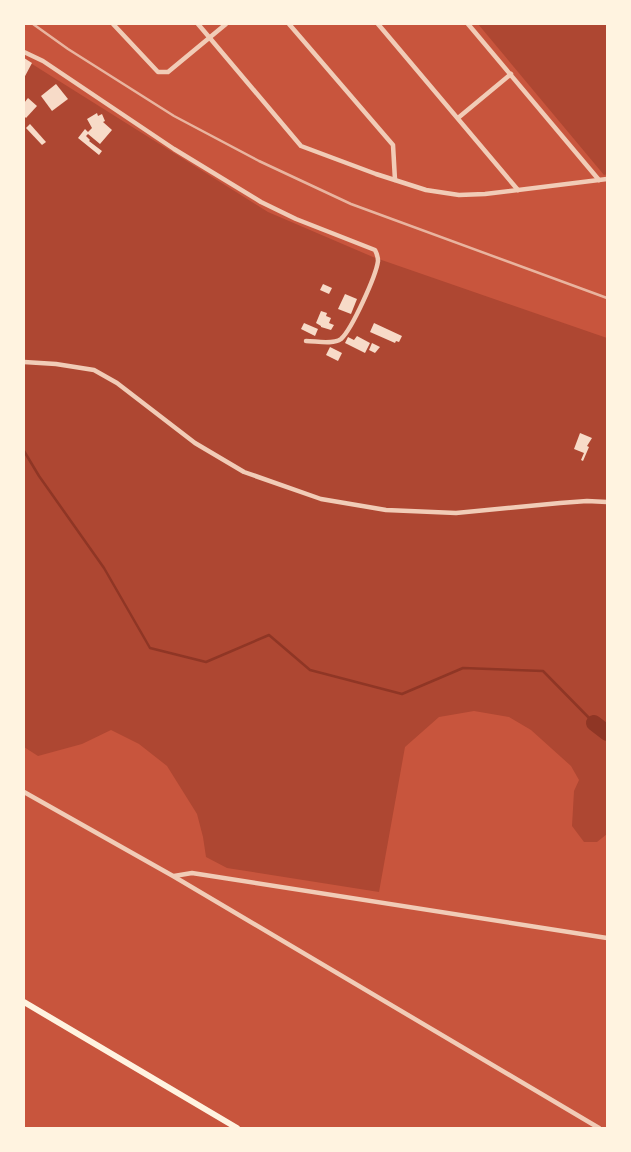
<svg xmlns="http://www.w3.org/2000/svg" width="631" height="1152" font-family="'Alegreya Sans',sans-serif">
	<style>
		.green { fill: #ae4732 }
		.lines { fill: none; stroke-linecap: round; stroke-linejoin: round }
		.stream { stroke: #8f3625; stroke-width: 2.5 }
		.river { stroke: #8f3625; stroke-width: 16 }
		.building { fill: #f7dbc8 }
		.minor { stroke: #f1ccb7; stroke-width: 4.5 }
		.secondary { stroke: #fff3e0; stroke-width: 6 }
		.rail { stroke: #e9b49f; stroke-width: 2.5 }
	</style>
	<rect width="100%" height="100%" fill="#c8553d"/>
	<!-- green -->
	<g class="green">
		<path d="M478,24H607V174L604,175Z"/>
		<path d="M24,59L268,212L373,257L607,338V834L597,842H584L572,826L574,791L579,780L571,766L531,730L509,717L474,711L439,717L405,747L379,892L227,868L206,857L203,837L197,814L167,766L139,744L111,730L82,744L38,756L24,747Z"/>
	</g>
	<g class="lines">
		<!-- stream -->
		<path class="stream" d="M24,451L39,476L104,568L150,648L206,662L269,635L310,670L402,694L463,668L543,671L594,723"/>
		<!-- river -->
		<path class="river" d="M594,723L607,733"/>
	</g>
	<!-- building -->
	<g class="building">
		<path d="M24,58L32,63L24,78Z"/>
		<path d="M56,84L68,99L52,111L41,96Z"/>
		<path d="M28,98L37,106L26,118L24,116V103Z"/>
		<path d="M97,113L98,116L102,114L105,121L103,122L112,130L100,144L88,134L86,136L90,140L89,141L102,151L99,155L78,138L85,129L88,132L92,128L87,119Z"/>
		<path d="M30,124L46,142L42,145L26,128Z"/>
		<path d="M323,284L332,288L329,294L320,290Z"/>
		<path d="M345,294L357,299L351,314L338,309Z"/>
		<path d="M321,311L327,313L326,316L331,318L329,323L334,325L331,330L321,327V326L316,323Z"/>
		<path d="M304,323L318,329L315,336L301,329Z"/>
		<path d="M374,323L402,336L399,342L396,341L395,343L370,332Z"/>
		<path d="M357,336L370,343L365,353L345,343L348,337L354,340Z"/>
		<path d="M372,343L380,347L375,353L369,350Z"/>
		<path d="M330,347L342,353L338,361L326,355Z"/>
		<path d="M580,433L592,438L587,446L589,447L583,461L581,460L584,453L574,449Z"/>
	</g>
	<g class="lines">
		<!-- minor -->
		<g class="minor">
			<path d="M113,24L158,72H168L226,24"/>
			<path d="M198,24L301,146L376,174L426,190L459,195L485,194L607,179"/>
			<path d="M289,24L393,145L395,180"/>
			<path d="M378,24L518,190"/>
			<path d="M468,24L599,180"/>
			<path d="M24,52L43,61L174,149L261,202L296,219L375,250C377,254 378,257 378,261C376,276 352,329 341,339C333,345 316,341 306,341"/>
			<path d="M458,118L511,74"/>
			<path d="M24,362L56,364L94,370L117,383L195,443L244,472L321,499L386,510L456,513L560,503L587,501L607,502"/>
			<path d="M24,792L173,876L599,1128"/>
			<path d="M174,876L192,873L607,938"/>
		</g>
		<!-- secondary -->
		<path class="secondary" d="M24,1002L237,1128"/>
		<!-- rail -->
		<path class="rail" d="M33,24L68,49L174,116L259,161L351,204L607,298"/>
	</g>
	<!-- border -->
	<rect width="631" height="1152" fill="none" stroke="#fff3e0" stroke-width="50"/>
</svg>
